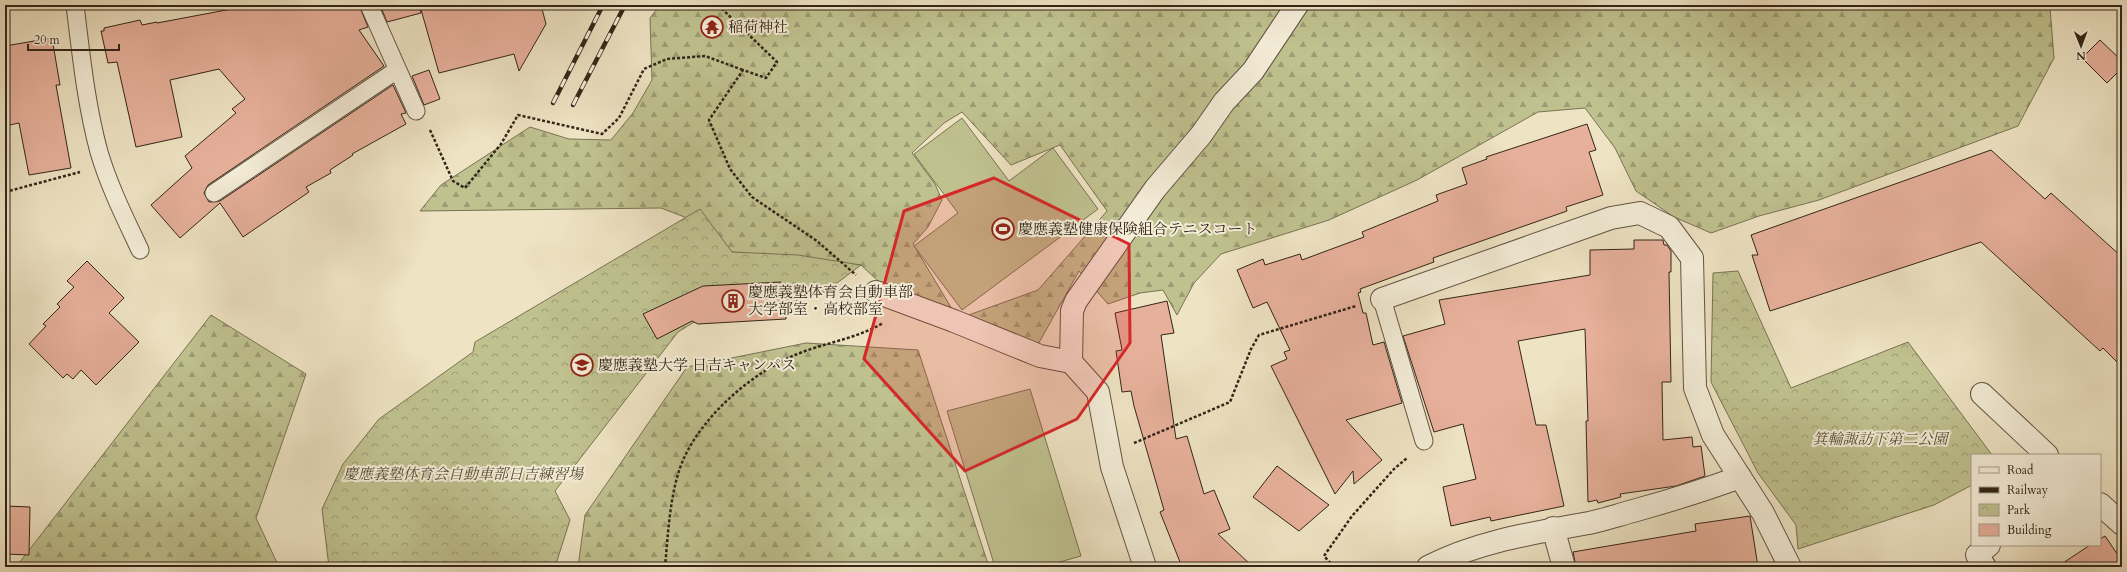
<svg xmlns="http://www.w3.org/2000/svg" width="2127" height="572" font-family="Cardo,'Noto Serif JP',serif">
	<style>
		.forest { fill: url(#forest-firs); stroke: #797354 }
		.park { fill: url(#park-crowns); stroke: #797354 }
		.garden { fill: #bfc18f; stroke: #797354 }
		.building { fill: #e7b09b; stroke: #332518 }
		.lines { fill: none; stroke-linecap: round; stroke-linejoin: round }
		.service-casing { stroke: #625443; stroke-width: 19 }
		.minor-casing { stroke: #625443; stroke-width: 24 }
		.path { stroke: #332518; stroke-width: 2.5; stroke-dasharray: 3 2; stroke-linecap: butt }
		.service { stroke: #f4edd8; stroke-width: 17 }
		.minor { stroke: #f4edd8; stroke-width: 22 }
		.rail-casing { stroke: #332518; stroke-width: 4.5 }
		.rail { stroke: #f4edd8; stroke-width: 3; stroke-dasharray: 9; stroke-linecap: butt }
		.marked { fill: #d62828; fill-opacity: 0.2; stroke: #d62828; stroke-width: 3; stroke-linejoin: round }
		.labels { text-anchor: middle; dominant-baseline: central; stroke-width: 4; stroke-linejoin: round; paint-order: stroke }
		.poi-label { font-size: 15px; fill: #332518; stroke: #f4edd8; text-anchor: start }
		.park-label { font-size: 15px; font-style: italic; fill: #564c36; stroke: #f4edd8 }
	</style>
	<defs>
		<pattern id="forest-firs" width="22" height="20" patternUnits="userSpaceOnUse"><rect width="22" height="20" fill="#bfc18f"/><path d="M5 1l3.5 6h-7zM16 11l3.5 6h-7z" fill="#9c9d74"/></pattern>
		<pattern id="park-crowns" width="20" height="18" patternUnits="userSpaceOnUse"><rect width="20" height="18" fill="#bfc18f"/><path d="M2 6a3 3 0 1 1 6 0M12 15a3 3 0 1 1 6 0" fill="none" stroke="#9c9d74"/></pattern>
	</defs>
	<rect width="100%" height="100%" fill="#eee3c3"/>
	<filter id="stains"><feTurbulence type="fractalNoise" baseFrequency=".005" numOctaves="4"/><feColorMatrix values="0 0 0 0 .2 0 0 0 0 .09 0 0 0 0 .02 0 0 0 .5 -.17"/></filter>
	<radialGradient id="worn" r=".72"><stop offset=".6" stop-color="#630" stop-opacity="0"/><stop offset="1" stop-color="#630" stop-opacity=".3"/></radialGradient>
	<!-- forest -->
	<g class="forest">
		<path d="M660,5H700L706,9L717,5H2047L2050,8L2054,58L2018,126L1819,200L1759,216L1711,233L1674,217L1636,191L1615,148L1585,108L1538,112L1417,180L1329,220L1221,254L1194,283L1177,315L1163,290L1140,293L1108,304L1079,271L1036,348L963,317L1038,290L1107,211L1060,145L1011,165L962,112L944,123L912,153L935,184L942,200L928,227L913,244L952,309L879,282L861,265L732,252L687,218L661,208L420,211L441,185L530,127L569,139L611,140L633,113L652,80L650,18Z"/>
		<path d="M211,315L306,374L256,518L279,567H16Z"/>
		<path d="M806,343L918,350L989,567H578L585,515L687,367Z"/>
	</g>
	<!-- park -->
	<g class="park">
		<path d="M700,209L732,252L798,255L861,265L821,295L736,296L678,332L555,491L570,520L555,567H329L322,509L343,464L379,419L473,352L475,342Z"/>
		<path d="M1738,271L1791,388L1908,342L1992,455H1972V485L1934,505L1798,549L1796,525L1758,473L1711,382L1713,273Z"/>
	</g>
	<!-- garden -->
	<g class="garden">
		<path d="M962,118L1009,181L1053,148L1098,209L962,310L914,246L958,213L914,154Z"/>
		<path d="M1030,389L1081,556L1042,567H995L947,411Z"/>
	</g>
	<!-- building -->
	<g class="building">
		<path d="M253,5H359L368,27L359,30L384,66L208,185L204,193L209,202L220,201L393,85L406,113L401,114L406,124L352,154L353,155L330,170L331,173L306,187L309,192L243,237L220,203L180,238L151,205L192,168L185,156L236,113L232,109L245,99L219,69L170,80L182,137L136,147L117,62L108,63L101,31H104V28L140,20L142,25L157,22V23Z"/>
		<path d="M380,5H541L546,24L519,71L514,54L439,73L420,6L421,13L387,22Z"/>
		<path d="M52,38L60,85H56L71,168L29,175L19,123L5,126V46Z"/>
		<path d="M2100,40L2122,61V68L2107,83L2082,58Z"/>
		<path d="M429,70L440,99L424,105L412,76Z"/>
		<path d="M1587,124L1596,150L1589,152L1603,195L1566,207L1567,211L1433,258L1434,262L1360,289L1361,292L1358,293L1363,313H1366L1373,345L1384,342L1402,403L1346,420L1382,460L1354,484L1353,471L1335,494L1271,366L1287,359L1284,352L1290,350L1267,302L1253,308L1237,270L1263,259L1265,265L1300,254L1302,260L1364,237L1362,232L1438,201L1436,195L1467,184L1462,168L1487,159L1486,157Z"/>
		<path d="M1991,150L2045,199L2051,193L2122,257V367L2103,348L2100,351L1981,242L1770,311L1752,255H1758L1751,235Z"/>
		<path d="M1634,240H1663L1664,245H1667L1671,251V272H1669L1671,382H1662L1663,440L1692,437L1693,447L1701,446L1705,476L1676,486L1620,494L1621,497L1598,503L1597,500L1588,502L1586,421H1588L1585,329L1518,341L1536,425H1546L1564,506L1491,521L1490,517L1451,526L1443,487L1476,479L1463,424L1434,432L1403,336L1445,324L1439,300L1590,275V250L1634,249Z"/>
		<path d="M87,261L124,298L109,313L139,342L96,385L81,370L73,379L67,374L63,378L29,344L46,326L43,324L60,307L57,304L74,287L67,281Z"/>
		<path d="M781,282L782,289L796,288L797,313L786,314V319L698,324L692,321L657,339L643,314L703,286Z"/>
		<path d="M1167,301L1174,333L1161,335L1176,439L1187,436L1204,494L1214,490L1230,529L1218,534L1253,567H1182L1160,512L1164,510L1134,406L1131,391L1122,392L1116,351L1122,350L1115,313Z"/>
		<path d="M1277,466L1329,505L1299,531L1253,497Z"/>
		<path d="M5,506L30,507L29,555L5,554Z"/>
		<path d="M1750,516L1758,567H1576L1573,552L1696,531L1695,524Z"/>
		<path d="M2105,536L2122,561V567H2057L2090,545H2100V539Z"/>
	</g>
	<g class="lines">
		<!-- service casing -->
		<g class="service-casing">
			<g id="service">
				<path d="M75,5C81,54 86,104 99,152C109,186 125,218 140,250"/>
				<path d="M369,5L416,111"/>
				<path d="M214,193L397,70"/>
				<path d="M1382,299L1424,441"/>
			</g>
		</g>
		<!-- minor casing -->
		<g class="minor-casing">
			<g id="minor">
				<path d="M876,292L954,321L1040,356L1071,362"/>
				<path d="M1382,299L1611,218L1640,213L1669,227L1692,258L1695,388L1713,435L1763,513L1790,567"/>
				<path d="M1982,394L2047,455"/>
				<path d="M2100,504L2122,524"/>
				<path d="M1553,528L1564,567"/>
				<path d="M1145,567L1112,467L1098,392L1071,362L1072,311L1076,301L1155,189L1201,135L1224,102L1253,71L1297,5"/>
				<path d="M1428,567C1478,541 1534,533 1589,523C1603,520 1618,515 1633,511C1669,501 1705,490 1740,477"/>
				<path d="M1985,567L1977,555L1989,545"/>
			</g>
		</g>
		<!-- path -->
		<g class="path">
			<path d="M718,5L777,62L766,78L743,70L709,120L730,169L752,197L817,241L856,275"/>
			<path d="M430,130L453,181L465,188L501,144L518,115L602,134L619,118L644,69L667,59L705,56L743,70"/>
			<path d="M5,192L80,172"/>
			<path d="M1134,443L1230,402L1251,349L1259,335L1356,306"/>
			<path d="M665,567C668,535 670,486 685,456C705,414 752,373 795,355C823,343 856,339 883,323"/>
			<path d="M1334,567L1324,556L1352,516L1394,469L1407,458"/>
		</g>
		<!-- service -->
		<use href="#service" class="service"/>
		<!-- minor -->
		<use href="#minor" class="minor"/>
		<!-- rail casing -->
		<g class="rail-casing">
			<g id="rail">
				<path d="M553,103L603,5"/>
				<path d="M573,105L625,5"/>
			</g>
		</g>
		<!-- rail -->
		<use href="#rail" class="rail"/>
	</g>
	<!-- marked area -->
	<path class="marked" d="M994,178L1129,244L1130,343L1077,419L965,471L864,359L904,211Z"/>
	<!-- icons -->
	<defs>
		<g id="temple-ring" transform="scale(1.15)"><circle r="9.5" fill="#f4edd8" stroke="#8f2418" stroke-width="1.5"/><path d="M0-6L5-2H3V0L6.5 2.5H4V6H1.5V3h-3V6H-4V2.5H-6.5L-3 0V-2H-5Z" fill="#8f2418"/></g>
		<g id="stadium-ring" transform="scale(1.15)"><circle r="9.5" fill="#f4edd8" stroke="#8f2418" stroke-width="1.5"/><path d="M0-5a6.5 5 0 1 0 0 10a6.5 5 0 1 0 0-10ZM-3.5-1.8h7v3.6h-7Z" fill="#8f2418"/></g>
		<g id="building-ring" transform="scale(1.15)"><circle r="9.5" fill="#f4edd8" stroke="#8f2418" stroke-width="1.5"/><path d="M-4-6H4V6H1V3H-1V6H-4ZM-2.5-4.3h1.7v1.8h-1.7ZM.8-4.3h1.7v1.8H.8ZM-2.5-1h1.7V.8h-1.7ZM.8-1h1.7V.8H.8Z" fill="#8f2418"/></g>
		<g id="university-ring" transform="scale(1.15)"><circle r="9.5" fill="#f4edd8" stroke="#8f2418" stroke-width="1.5"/><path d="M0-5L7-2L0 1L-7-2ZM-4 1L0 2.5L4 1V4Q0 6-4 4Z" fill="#8f2418"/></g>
	</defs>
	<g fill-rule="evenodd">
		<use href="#temple-ring" x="712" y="27"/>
		<use href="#stadium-ring" x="1003" y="229"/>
		<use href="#building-ring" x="733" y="301"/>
		<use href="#university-ring" x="582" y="365"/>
	</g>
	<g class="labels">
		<!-- poi labels -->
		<g class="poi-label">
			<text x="728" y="27">稲荷神社</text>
			<text x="1018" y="229">慶應義塾健康保険組合テニスコート</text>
			<text x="748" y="292">慶應義塾体育会自動車部<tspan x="748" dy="17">大学部室・高校部室</tspan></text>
			<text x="598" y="365">慶應義塾大学 日吉キャンパス</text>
		</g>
		<!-- park labels -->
		<g class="park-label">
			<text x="1880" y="439">箕輪諏訪下第二公園</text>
			<text x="463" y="474">慶應義塾体育会自動車部日吉練習場</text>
		</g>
	</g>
	<!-- margin -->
	<rect width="2127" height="572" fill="none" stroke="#eee3c3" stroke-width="20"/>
	<rect x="6" y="6" width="2115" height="560" fill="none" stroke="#332518" stroke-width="2"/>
	<rect x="10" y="10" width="2107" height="552" fill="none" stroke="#332518"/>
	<!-- legend -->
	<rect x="1971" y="454" width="130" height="92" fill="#f4edd8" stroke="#a79d8b"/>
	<rect x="1979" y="467" width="20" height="6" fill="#f4edd8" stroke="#a79d8b"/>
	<text x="2007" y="474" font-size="12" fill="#332518">Road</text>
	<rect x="1979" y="487" width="20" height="6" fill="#332518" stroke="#a79d8b"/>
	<text x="2007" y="494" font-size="12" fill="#332518">Railway</text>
	<rect x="1979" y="504" width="20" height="12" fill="url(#park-crowns)" stroke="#a79d8b"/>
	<text x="2007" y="514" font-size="12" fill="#332518">Park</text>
	<rect x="1979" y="524" width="20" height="12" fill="#e7b09b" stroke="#a79d8b"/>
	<text x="2007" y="534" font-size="12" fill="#332518">Building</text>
	<!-- north arrow -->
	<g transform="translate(2081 46) rotate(179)" stroke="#f4edd8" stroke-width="3" paint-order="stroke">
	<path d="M0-3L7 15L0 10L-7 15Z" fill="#332518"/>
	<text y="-6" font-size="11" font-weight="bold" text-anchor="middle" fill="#332518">N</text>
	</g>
	<!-- scale -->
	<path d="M28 44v6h91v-6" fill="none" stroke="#332518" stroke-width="2"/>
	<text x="34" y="44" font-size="12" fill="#332518" stroke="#f4edd8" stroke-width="3" paint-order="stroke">20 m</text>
	<rect width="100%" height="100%" filter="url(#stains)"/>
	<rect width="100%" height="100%" fill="url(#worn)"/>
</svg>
